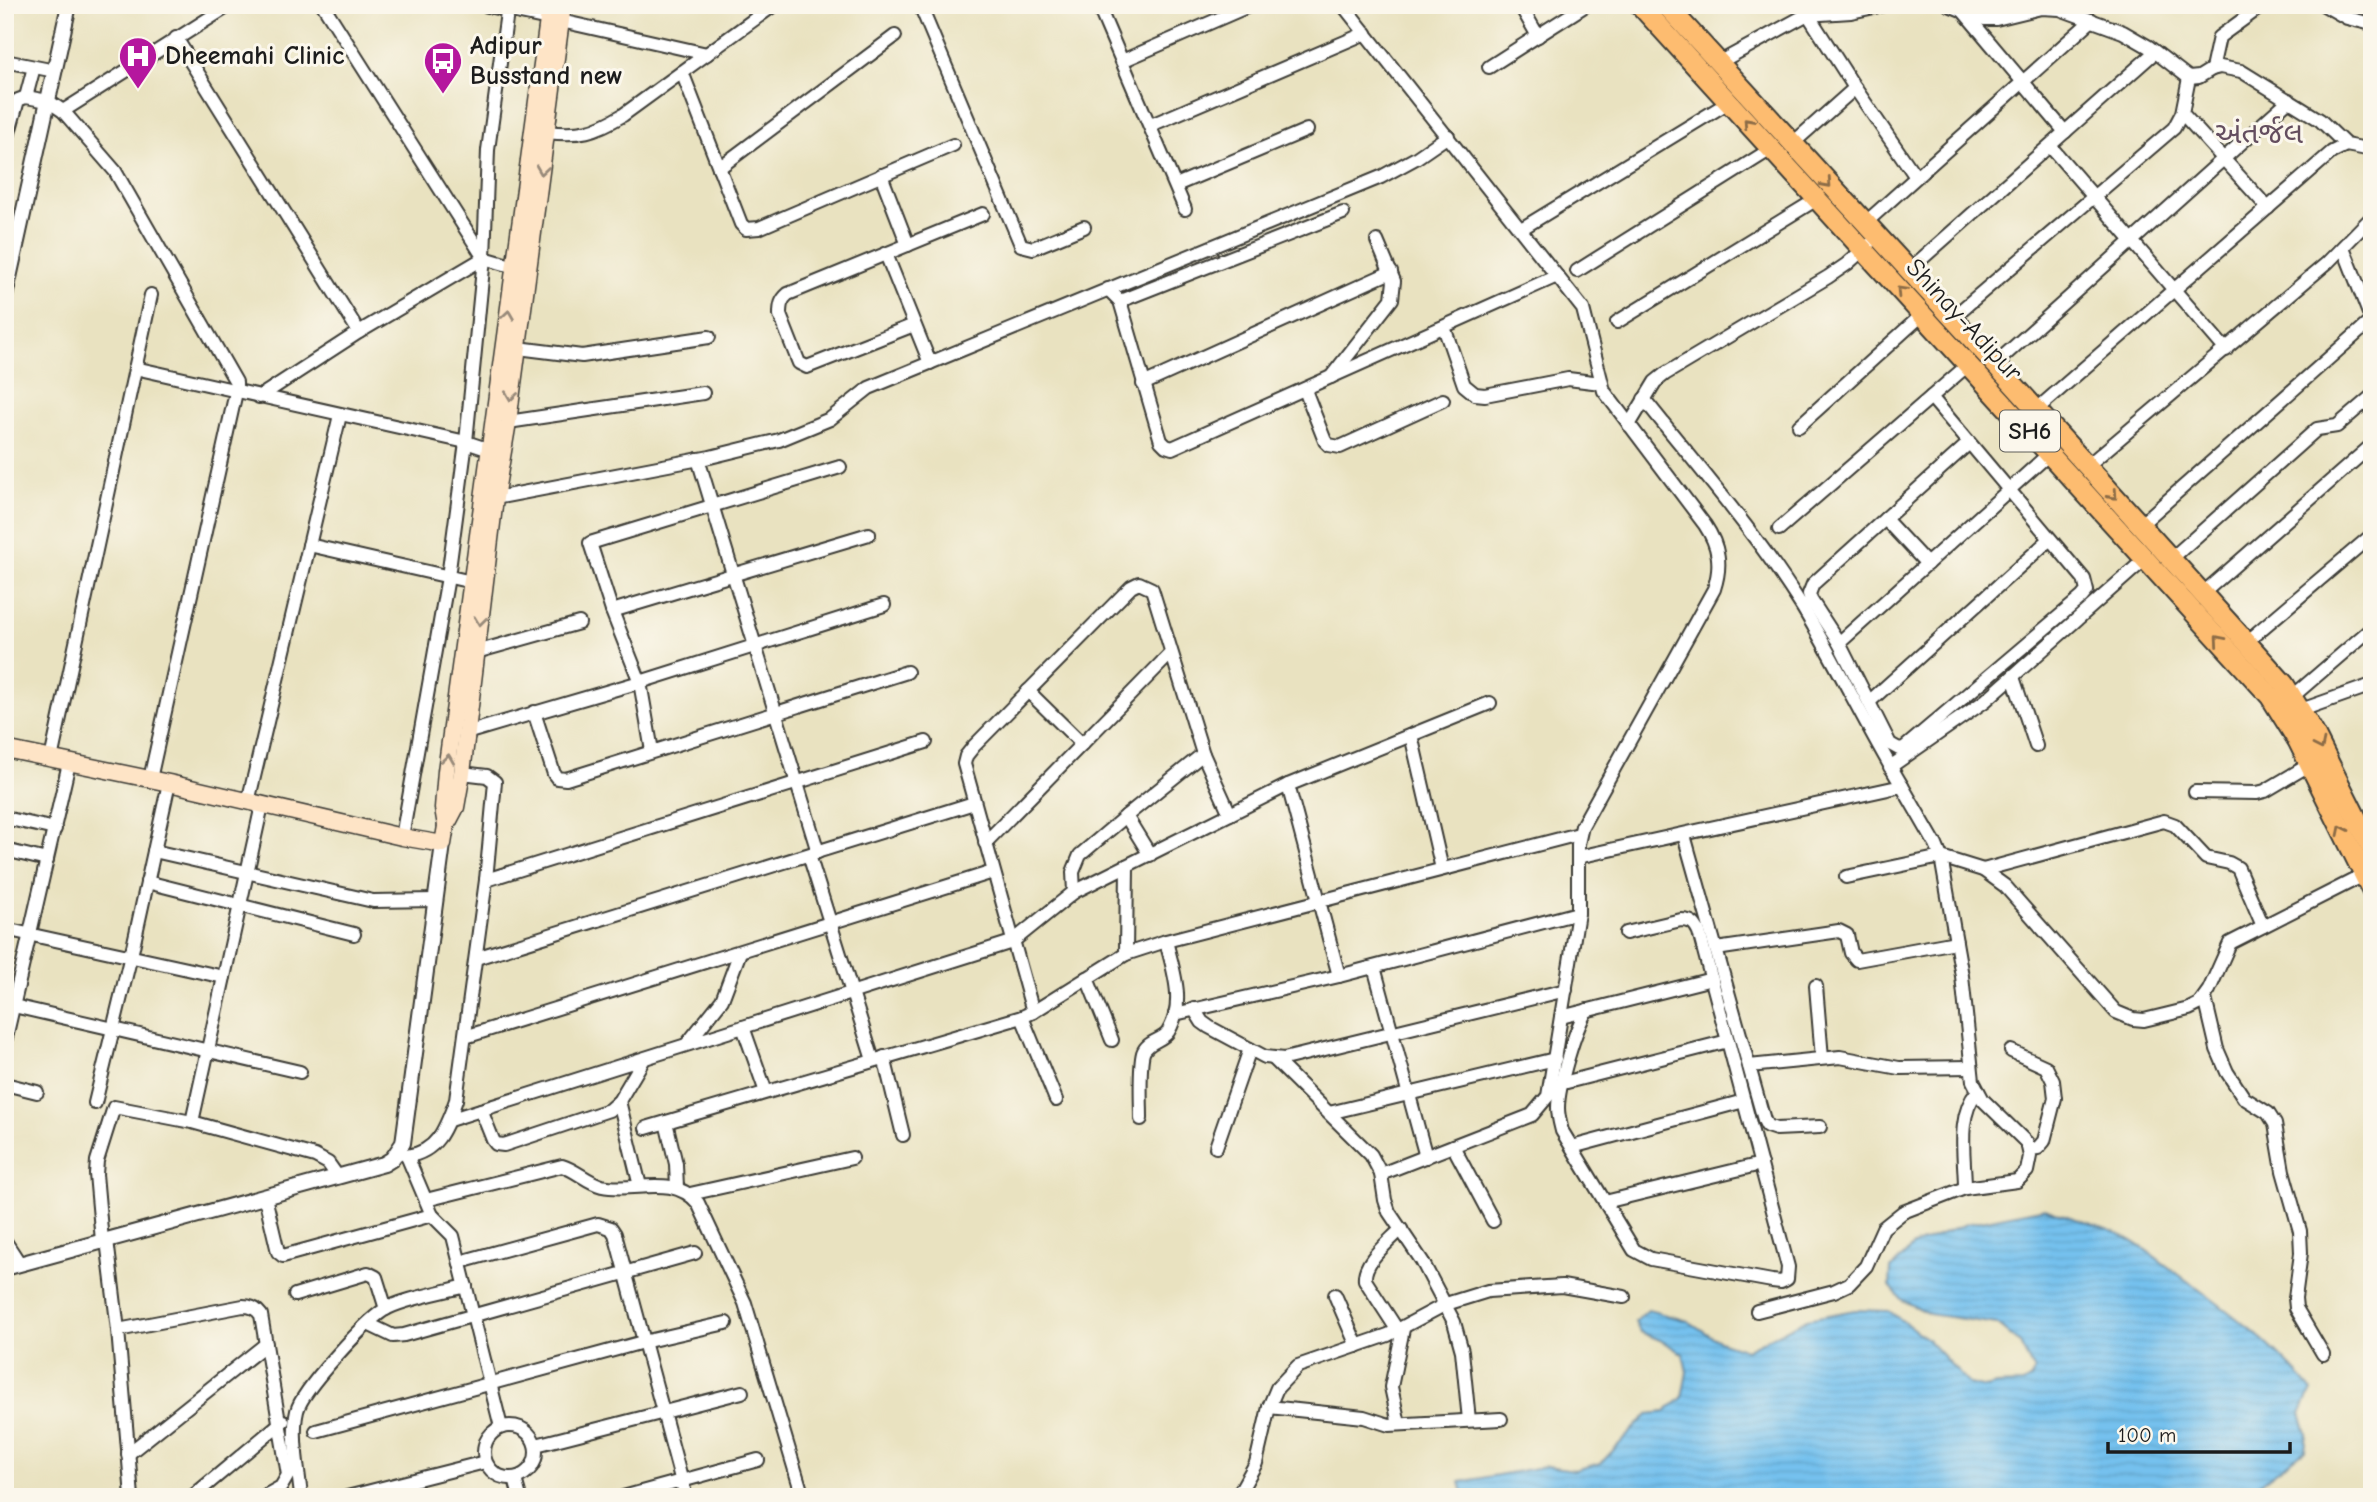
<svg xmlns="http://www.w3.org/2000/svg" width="2377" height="1502" font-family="'Comic Neue','Noto Sans Gujarati',sans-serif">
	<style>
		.water { fill: url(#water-rules); stroke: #486e85; stroke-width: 2 }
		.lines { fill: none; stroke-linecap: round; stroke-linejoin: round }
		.minor-casing { stroke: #3b3a35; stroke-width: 16 }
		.tertiary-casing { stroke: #3b3a35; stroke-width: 18 }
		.secondary-casing { stroke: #3b3a35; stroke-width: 19 }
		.primary-casing { stroke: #3b3a35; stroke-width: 23 }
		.minor { stroke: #fff; stroke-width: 12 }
		.tertiary { stroke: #fff; stroke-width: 14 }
		.secondary { stroke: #fee4c6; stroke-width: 16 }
		.primary { stroke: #fdbc70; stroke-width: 19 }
		.oneway { stroke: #8c6c46 }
		.oneway2 { stroke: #988a7a }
		.labels { text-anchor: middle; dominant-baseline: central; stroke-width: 6; stroke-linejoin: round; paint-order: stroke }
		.shield { fill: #fbf7ec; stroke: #5f5e5a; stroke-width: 2 }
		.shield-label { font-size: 24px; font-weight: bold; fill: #1c1c1c }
		.poi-label { font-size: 26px; font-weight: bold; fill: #1c1c1c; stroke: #fbf7ec; text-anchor: start }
		.street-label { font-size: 26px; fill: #1c1c1c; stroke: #fbf7ec }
		.quarter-label { font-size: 30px; fill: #644e5f; stroke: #fbf7ec }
	</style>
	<defs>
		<pattern id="water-rules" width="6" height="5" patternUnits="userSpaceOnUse" patternTransform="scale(1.75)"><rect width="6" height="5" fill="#74c1ee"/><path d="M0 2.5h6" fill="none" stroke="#64a5cc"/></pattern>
	</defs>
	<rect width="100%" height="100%" fill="#fbf7ec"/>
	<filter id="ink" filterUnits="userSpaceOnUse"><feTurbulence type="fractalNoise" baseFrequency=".0143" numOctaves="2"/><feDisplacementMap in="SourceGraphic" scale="14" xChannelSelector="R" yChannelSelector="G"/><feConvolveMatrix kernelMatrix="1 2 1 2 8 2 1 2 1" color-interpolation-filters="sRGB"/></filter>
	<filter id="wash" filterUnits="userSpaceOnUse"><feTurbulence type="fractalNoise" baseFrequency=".00686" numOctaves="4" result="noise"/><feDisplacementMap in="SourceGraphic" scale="28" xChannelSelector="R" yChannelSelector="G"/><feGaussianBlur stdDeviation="1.57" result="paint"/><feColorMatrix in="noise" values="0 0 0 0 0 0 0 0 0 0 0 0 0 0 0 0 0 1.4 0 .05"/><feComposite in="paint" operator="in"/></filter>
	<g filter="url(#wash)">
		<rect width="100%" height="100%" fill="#e9e2c0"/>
		<!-- water -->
		<path class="water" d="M2045,1208C2070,1219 2103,1225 2125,1237C2144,1247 2161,1262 2178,1274C2226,1309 2275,1345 2312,1391L2301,1413L2307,1434L2305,1450L2261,1483L2253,1497H1464L1460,1482L1547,1466L1574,1470L1601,1463L1648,1414L1665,1412L1682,1398L1687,1372L1683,1354L1660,1340L1640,1332L1635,1322L1648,1310L1688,1321L1719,1341L1746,1350L1807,1319L1855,1310L1889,1311L1927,1339L1969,1384L1986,1388L1996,1385L2023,1384L2031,1379L2034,1371L2019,1342L1997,1324L1929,1314L1902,1300L1890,1286L1891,1269L1913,1246L1966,1224Z"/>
	</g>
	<g filter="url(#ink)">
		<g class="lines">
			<!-- minor casing -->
			<g class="minor-casing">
				<g id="minor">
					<path d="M323,5L484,258L515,267"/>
					<path d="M920,5L1021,245L1033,248L1084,227"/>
					<path d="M1098,5L1185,209"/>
					<path d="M1343,5L1583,309L1604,391L1705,525C1719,546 1722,565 1714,589L1582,826L1578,844V913L1548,1096L1532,1115L1381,1174"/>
					<path d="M1520,5L1538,36"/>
					<path d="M1802,5L1855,88L1916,177"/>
					<path d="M1949,5L1984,19H1996L2041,8L2060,9L2123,32L2149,47L2189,78L2199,77L2212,69L2220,67L2241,71L2320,120L2346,145"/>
					<path d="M2324,5L2347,18L2372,24"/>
					<path d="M1964,12L2065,132"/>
					<path d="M561,21L707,54"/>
					<path d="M176,38L359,332"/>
					<path d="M5,61L55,71"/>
					<path d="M1122,61L1251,5"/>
					<path d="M1718,63L1806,15L1851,12L1884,5"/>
					<path d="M1489,67L1586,5"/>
					<path d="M2212,69L2219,37L2263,5"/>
					<path d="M682,72L741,224L746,229L759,228L953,145"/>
					<path d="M26,97L34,67"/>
					<path d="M63,111L230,5"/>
					<path d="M2182,113L2268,208"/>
					<path d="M1151,125L1366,33"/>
					<path d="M547,132C579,136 595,132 623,115L774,5"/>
					<path d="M1792,144L1855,88"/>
					<path d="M2050,146L2226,350"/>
					<path d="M5,147L18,100L26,97L48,101L63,111L115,171L236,382V392L150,779"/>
					<path d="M719,168L895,36"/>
					<path d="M881,175L908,245"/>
					<path d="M1176,185L1307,130"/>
					<path d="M1864,224L2092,20"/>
					<path d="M1521,229L1729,102"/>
					<path d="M2343,247L2372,321"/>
					<path d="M886,254L930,363"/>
					<path d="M1577,271L1771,149"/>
					<path d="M1908,271L2155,52"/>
					<path d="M1108,289L1120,301L1161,441L1166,446L1172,448L1557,276"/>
					<path d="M1120,301L1343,213"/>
					<path d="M1952,318L2174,128L2182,113L2189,78"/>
					<path d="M1617,322L1817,199"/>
					<path d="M914,325L807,367L799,363L780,315C780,305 781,300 788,294L983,214"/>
					<path d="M1444,327L1464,385L1475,394L1485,395L1568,379L1601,383"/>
					<path d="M518,348L582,356L709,337"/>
					<path d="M1995,364L2289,100"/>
					<path d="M135,368L466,442L490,450"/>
					<path d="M1331,377L1392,299L1394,281L1377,241"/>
					<path d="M1143,384L1391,272"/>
					<path d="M1305,390L1325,441L1329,445L1340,447L1443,400"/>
					<path d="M259,397L359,332L484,258"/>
					<path d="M1931,397L2084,579L2087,591L2082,597L1904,748L1899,749L1890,744L1839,643L1811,600L1809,594L1813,584L1969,443"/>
					<path d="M2036,410L2332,152L2346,145L2372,150"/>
					<path d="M508,422L703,393"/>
					<path d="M1629,425L1655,382L1665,374L1828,277L1847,264L1868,245"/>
					<path d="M1799,426L1923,314"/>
					<path d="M698,459L818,852"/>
					<path d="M2087,466L2327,263L2372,217"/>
					<path d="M495,498L710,457L779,440L830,419L869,388L1381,177L1416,158L1448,136"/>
					<path d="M1885,519L1927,564"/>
					<path d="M2140,525L2371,321"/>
					<path d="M1779,529L1969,364"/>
					<path d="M309,545L472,582"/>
					<path d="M2171,559L2317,429L2337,426L2372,396"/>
					<path d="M2202,594L2372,445"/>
					<path d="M612,611L869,534"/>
					<path d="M1839,643L2050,453"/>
					<path d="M2245,643L2372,535"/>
					<path d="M476,652L579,623"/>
					<path d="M2013,677L2036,746"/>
					<path d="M1028,691L1082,744"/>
					<path d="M2292,697L2372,628"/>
					<path d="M1869,702L2050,539"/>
					<path d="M2301,710L2372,685"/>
					<path d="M534,712L554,774L557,778L566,779L907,672"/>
					<path d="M466,733L640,682L884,605"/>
					<path d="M1411,735L1442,869"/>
					<path d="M652,751L640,682L612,611L590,543L840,467"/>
					<path d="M1203,754L1230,814"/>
					<path d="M51,759L151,295"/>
					<path d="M1890,767L1985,701L2145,559"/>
					<path d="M462,773L487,776L495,782L486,880"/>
					<path d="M1288,785L1339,976"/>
					<path d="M2195,792L2257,793L2265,791L2309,765"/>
					<path d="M248,802L340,415"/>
					<path d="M5,818L55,829"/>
					<path d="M1684,835L1764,1120L1767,1126L1776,1129L1820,1127"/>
					<path d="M402,837L448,577L466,442L484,258L488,150L508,5"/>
					<path d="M985,843L1170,654"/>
					<path d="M5,850L47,860"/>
					<path d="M154,851L373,901L435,900"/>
					<path d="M809,855L873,1060"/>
					<path d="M1578,857L1902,786C1867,728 1838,666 1803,608C1757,534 1698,467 1644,399"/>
					<path d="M1983,870L2164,821L2175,825L2206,858L2229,863L2238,868L2263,926"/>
					<path d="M1846,877L1941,857L1983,870L2005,886L2116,1012L2133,1019L2144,1020L2189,1009L2199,1004L2209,990L2230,943L2364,875"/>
					<path d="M147,882L354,934"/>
					<path d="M1074,892L1073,872L1080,855L1126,816"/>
					<path d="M5,929L224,977"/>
					<path d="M1716,949L1839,931L1847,935L1851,953L1857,960L1956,942"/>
					<path d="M1126,954L1166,941L1579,834"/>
					<path d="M476,958L974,803"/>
					<path d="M1374,967L1426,1157"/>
					<path d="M1087,978L1112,1040"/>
					<path d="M1816,986L1822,1058"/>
					<path d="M2205,998L2217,1049L2227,1072L2244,1098L2268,1113L2275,1124L2283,1171L2300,1231L2301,1253L2295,1298L2296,1308L2323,1354"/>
					<path d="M5,1004L300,1072"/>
					<path d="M1194,1009L1202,1022L1209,1027L1265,1057L1284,1059L1566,990"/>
					<path d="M1587,1010C1575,1028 1558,1087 1558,1108C1558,1116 1560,1123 1562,1131L1634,1250L1651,1259L1772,1281L1781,1282L1787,1279L1788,1267L1699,932C1695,923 1691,920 1681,920L1626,933"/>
					<path d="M1033,1012L964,764L966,756L974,746L1131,587L1139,583L1152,589L1203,754L1126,816L1150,855"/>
					<path d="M1175,1014L1339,976L1578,913"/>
					<path d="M1022,1017L1056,1100"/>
					<path d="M1561,1017L1712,979"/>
					<path d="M743,1027L766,1092"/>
					<path d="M465,1037L993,872"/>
					<path d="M5,1042L69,763"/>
					<path d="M687,1044L722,1000L740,952"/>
					<path d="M2011,1051L2046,1067L2053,1081L2055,1098L2044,1141L2038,1148L2030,1149"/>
					<path d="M884,1057L903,1135"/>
					<path d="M1274,1059L1371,1155L1381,1174L1385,1200L1389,1212L1422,1261L1454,1322L1462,1351L1469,1420"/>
					<path d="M1749,1066L1840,1057L1899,1068L1971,1067"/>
					<path d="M1563,1083L1728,1041"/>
					<path d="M5,1084L37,1092"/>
					<path d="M619,1101L640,1186"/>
					<path d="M95,1103L133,947L169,783"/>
					<path d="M481,1110L493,1140L496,1144L504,1145L609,1110L619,1101L644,1059"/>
					<path d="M1329,1113L1555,1059"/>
					<path d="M1141,1119C1141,1102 1139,1068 1143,1053C1147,1041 1162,1041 1168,1032C1186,1003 1173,970 1166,941"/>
					<path d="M449,1120L1012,942L1074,892L1288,785L1490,703"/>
					<path d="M192,1122L262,805"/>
					<path d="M666,1122L676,1164L677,1188"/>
					<path d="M646,1128L1022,1017L1033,1012L1126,954L1127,866"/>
					<path d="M1453,1146L1493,1221"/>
					<path d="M1216,1147L1250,1049"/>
					<path d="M1572,1147L1744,1101"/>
					<path d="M399,1152L407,1156C438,1152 446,1127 456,1100L486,880L926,742"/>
					<path d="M407,1156L432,1215L453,1236L501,1427"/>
					<path d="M1965,1188C1965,1157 1956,1116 1977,1092"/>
					<path d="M690,1194L852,1158"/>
					<path d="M265,1197L278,1252L283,1256L432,1215"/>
					<path d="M426,1200L562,1166C576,1170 587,1182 602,1186C635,1193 672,1173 698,1203L745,1303L803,1497"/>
					<path d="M1605,1202L1761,1164"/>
					<path d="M107,1240L118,1330L132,1497"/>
					<path d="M5,1241L20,1264"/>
					<path d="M102,1241L96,1174L97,1161L114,1107L192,1122L315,1156L328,1163L338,1177"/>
					<path d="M460,1262L598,1224L611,1228L615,1234L686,1497"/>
					<path d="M295,1295L368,1273L376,1277L386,1309"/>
					<path d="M1335,1295L1357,1346"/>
					<path d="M1757,1311L1834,1291L1849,1284L1866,1266L1883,1228L1903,1212L1965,1188L2017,1181L2027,1171L2030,1156L2027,1143L1983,1100L1973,1081L1962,976L1941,857L1936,845L1902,786"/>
					<path d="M368,1324L393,1336L404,1335L695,1253"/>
					<path d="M118,1330L243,1306C251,1306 256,1308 261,1315L288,1475L281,1487L263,1497"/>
					<path d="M1398,1331L1365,1280C1363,1261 1389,1242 1401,1229"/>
					<path d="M1269,1407L1364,1417L1389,1425L1501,1419"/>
					<path d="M1399,1424L1391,1387L1403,1329"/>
					<circle cx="510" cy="1452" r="26"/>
					<path d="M316,1431L643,1342L726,1323"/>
					<path d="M536,1445L742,1392"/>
					<path d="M128,1454L266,1344"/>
					<path d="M515,1479L520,1497"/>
					<path d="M192,1497L283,1421"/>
					<path d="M301,1497C299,1472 291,1435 297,1411C302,1390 365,1322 384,1310C402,1299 444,1292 466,1286"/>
					<path d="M347,1497L485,1462"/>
					<path d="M623,1497L758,1460"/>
					<path d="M1237,1497L1256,1463L1269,1407L1277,1388L1298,1366L1388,1335L1446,1304L1488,1291L1562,1286L1624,1297"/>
				</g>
			</g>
			<!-- tertiary casing -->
			<g class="tertiary-casing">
				<g id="tertiary">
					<path d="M488,5L558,20"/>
					<path d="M5,296L69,5"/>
					<path d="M5,1268L384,1164L392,1159L403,1143L443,844"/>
				</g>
			</g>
			<!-- secondary casing -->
			<g class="secondary-casing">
				<g id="secondary">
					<path d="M5,749L169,783L402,837L443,844L446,826L456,807L462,773L495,498L508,422L563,5"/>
					<path d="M446,826L443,808L446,771L550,5"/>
				</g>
			</g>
			<!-- primary casing -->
			<g class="primary-casing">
				<g id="primary">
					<path d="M1640,5L2270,696L2298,741L2372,891"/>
					<path d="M1666,5L1995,364L2284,684L2314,733L2372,849"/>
				</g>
			</g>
			<!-- minor -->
			<use href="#minor" class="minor"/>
			<!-- tertiary -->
			<use href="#tertiary" class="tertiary"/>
			<!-- secondary -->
			<use href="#secondary" class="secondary"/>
			<!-- primary -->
			<use href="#primary" class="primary"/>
		</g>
		<!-- one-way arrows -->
		<defs><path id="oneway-chevron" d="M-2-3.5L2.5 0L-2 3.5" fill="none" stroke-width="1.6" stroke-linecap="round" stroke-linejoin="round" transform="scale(1.75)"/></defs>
		<g class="oneway">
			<use href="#oneway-chevron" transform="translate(1748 123) rotate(-132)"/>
			<use href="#oneway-chevron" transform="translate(1827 183) rotate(48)"/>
			<use href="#oneway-chevron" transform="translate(1901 291) rotate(-133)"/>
			<use href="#oneway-chevron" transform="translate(2113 495) rotate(48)"/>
			<use href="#oneway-chevron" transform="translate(2219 640) rotate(-131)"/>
			<use href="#oneway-chevron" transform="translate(2320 745) rotate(64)"/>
			<use href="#oneway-chevron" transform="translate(2342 830) rotate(-116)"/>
		</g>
		<g class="oneway2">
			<use href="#oneway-chevron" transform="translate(542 170) rotate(98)"/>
			<use href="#oneway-chevron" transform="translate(508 315) rotate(-82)"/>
			<use href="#oneway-chevron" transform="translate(511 396) rotate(98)"/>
			<use href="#oneway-chevron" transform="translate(480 621) rotate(97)"/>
			<use href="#oneway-chevron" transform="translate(448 759) rotate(-82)"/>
		</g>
	</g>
	<!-- icons -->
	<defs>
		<g id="hospital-pin" transform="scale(2.0125)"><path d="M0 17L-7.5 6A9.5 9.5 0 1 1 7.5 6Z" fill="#b5179e" stroke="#fbf7ec"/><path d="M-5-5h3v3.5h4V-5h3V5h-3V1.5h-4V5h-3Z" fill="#fff"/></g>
		<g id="bus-pin" transform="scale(2.0125)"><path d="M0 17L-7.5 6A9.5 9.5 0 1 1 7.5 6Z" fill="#b5179e" stroke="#fbf7ec"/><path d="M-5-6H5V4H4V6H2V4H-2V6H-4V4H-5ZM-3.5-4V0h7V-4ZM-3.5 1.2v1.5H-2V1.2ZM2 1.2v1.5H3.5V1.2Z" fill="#fff"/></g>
	</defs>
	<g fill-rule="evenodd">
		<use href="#hospital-pin" x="138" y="56"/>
		<use href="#bus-pin" x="443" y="61"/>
	</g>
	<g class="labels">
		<!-- shield labels -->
		<rect class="shield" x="2000" y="410.5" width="60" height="41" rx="5"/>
		<g class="shield-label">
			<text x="2030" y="431">SH6</text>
		</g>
		<!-- poi labels -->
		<g class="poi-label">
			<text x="470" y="46">Adipur<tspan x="470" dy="30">Busstand new</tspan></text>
			<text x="165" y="56">Dheemahi Clinic</text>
		</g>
		<!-- street labels -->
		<g class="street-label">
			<text transform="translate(1964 320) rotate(47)">Shinay-Adipur</text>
		</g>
		<!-- quarter labels -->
		<g class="quarter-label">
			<text x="2259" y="133">અંતર્જલ</text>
		</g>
	</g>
	<!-- margin -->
	<rect width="2377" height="1502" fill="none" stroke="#fbf7ec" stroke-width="28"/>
	<!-- scale -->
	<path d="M2108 1442v10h182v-10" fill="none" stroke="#1c1c1c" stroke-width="3.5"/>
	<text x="2118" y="1442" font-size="21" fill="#1c1c1c" stroke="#fbf7ec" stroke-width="5" paint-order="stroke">100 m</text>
</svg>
